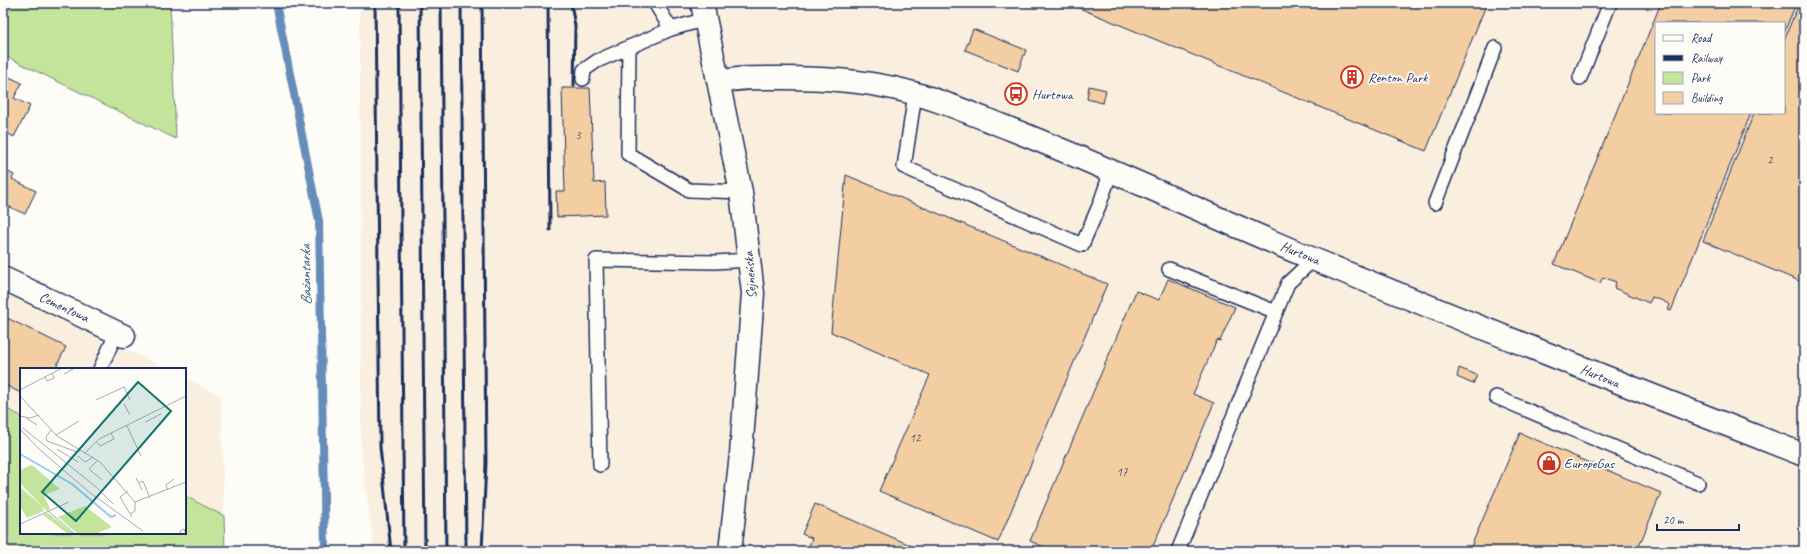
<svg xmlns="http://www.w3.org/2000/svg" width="1807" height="554" font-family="Caveat,sans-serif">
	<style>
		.built { fill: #faeede; fill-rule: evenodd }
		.green { fill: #c4e49c; stroke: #708a7d }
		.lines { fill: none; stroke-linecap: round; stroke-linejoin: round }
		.stream { stroke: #668db9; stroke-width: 8 }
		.building { fill: #f3cea3; stroke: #1b2f5e }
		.lane-casing { stroke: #1b2f5e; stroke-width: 16 }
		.street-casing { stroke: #1b2f5e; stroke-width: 25 }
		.lane { stroke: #fdfcf7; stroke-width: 13 }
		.street { stroke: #fdfcf7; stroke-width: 22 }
		.rail { stroke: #1b2f5e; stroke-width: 3 }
		.labels { text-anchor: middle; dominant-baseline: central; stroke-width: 3.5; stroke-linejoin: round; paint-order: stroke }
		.number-label { font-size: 12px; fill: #51576f }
		.poi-label { font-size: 14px; fill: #1b2f5e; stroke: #fdfcf7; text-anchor: start }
		.street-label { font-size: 14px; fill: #1b2f5e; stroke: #fdfcf7 }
		.water-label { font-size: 15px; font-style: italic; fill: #3a5684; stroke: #fdfcf7 }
		.inset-river { fill: none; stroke: #98cbf5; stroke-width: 2 }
		.inset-road { fill: none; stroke: #a3aaba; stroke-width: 1 }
		.view { fill: #0f766e; fill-opacity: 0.15; stroke: #0f766e; stroke-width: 2 }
		.inset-edge { fill: none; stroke: #1b2f5e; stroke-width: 2 }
	</style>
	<rect width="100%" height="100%" fill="#fdfcf7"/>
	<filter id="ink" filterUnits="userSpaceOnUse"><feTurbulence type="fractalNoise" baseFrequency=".025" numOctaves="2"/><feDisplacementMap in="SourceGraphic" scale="8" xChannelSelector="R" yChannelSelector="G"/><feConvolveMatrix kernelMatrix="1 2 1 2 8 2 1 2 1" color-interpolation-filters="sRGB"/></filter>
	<g filter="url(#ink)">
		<!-- built -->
		<g class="built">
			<path d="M360,3H1804V551H374L361,450ZM1656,23H1784V113H1656Z"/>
			<path d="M3,289L112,342L166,369H21V416L3,407Z"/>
			<path d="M185,378L221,396L224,516L185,496Z"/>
		</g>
		<!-- green -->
		<g class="green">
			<path d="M3,3H170L176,139L3,55Z"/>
			<path d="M3,407L21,416V533H185V496L224,516L225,551H3Z"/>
		</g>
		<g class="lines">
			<!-- stream -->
			<path class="stream" d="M276,3L319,221L325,551"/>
		</g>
		<!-- building -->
		<g class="building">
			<path d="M1067,3H1487L1426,151Z"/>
			<path d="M1661,3H1796L1784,33V23H1656V113H1751L1671,311L1668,310L1670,305L1663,301L1652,297L1649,303L1614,288L1616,282L1603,277L1600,283L1554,264Z"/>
			<path d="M1799,3H1804V283L1703,241L1754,113H1784V40Z"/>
			<path d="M973,29L1026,50L1018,71L965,50Z"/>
			<path d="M3,74L22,83L14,98L30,106L14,137L3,131Z"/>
			<path d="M1089,86L1106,90L1103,103L1087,99Z"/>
			<path d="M562,88H590L594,183L605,182L606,215L557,217L556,191H565Z"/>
			<path d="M3,169L14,175L12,179L36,191L25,214L3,204Z"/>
			<path d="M846,175L1107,284L998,542L879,491L930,375L831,332Z"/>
			<path d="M1168,279L1235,307L1220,341L1217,340L1193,394L1214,403L1151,551H1053L1030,541L1136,291L1159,300Z"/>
			<path d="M3,316L66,347L55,369H21V393L3,384Z"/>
			<path d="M1459,368L1477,375L1473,384L1457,377Z"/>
			<path d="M1520,433L1661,493L1637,551H1469Z"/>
			<path d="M815,504L924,551H807L812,538L802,534Z"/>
		</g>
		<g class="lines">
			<!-- lane casing -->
			<g class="lane-casing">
				<g id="lane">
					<path d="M655,3L671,29L706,19"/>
					<path d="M629,47L628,154L689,190L741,192"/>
					<path d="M1580,78L1610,3"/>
					<path d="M583,79L584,70L597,61L671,29"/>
					<path d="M915,94L904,167L1082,245L1099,206L1111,171"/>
					<path d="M1435,203L1495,48"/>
					<path d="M1169,269L1276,312"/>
					<path d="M100,369L117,332"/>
					<path d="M1496,397L1698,483"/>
					<path d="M600,465L596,260L715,262L749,260"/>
					<path d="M1178,551L1288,283L1314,259"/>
				</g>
			</g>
			<!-- street casing -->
			<g class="street-casing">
				<g id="street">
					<path d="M702,3L741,192L753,293L741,454L730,551"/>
					<path d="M720,82C741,77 762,78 783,78C820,78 857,80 893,88C935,97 974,115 1013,130C1114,170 1212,217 1313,259C1476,326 1640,391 1804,455"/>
					<path d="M3,278L124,336"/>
				</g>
			</g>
			<!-- lane -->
			<use href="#lane" class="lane"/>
			<!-- street -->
			<use href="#street" class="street"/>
			<!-- rail -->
			<g class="rail">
				<path d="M375,3L380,447L391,551"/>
				<path d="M399,3L404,551"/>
				<path d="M420,3L425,551"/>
				<path d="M441,3L446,551"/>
				<path d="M461,3L466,551"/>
				<path d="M482,3L486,463L482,551"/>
				<path d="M548,3L550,230"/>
				<path d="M571,3L575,26L574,86"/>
			</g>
		</g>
	</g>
	<!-- icons -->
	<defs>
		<g id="building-ring" transform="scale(1.15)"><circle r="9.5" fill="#fdfcf7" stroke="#c8321e" stroke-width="1.5"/><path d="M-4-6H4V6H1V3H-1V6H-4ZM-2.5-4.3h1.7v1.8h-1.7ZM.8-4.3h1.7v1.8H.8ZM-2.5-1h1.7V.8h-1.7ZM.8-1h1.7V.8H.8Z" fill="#c8321e"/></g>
		<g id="bus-ring" transform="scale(1.15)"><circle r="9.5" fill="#fdfcf7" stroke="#c8321e" stroke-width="1.5"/><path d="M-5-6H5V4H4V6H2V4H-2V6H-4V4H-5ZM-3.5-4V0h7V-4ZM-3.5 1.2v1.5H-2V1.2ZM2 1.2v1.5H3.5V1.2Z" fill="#c8321e"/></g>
		<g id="shop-ring" transform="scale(1.15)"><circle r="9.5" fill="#fdfcf7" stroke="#c8321e" stroke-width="1.5"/><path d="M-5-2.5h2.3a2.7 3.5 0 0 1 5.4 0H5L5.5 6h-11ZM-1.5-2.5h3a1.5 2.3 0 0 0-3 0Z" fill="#c8321e"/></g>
	</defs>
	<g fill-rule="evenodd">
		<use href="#building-ring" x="1352" y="77"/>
		<use href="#bus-ring" x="1016" y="94"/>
		<use href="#shop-ring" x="1549" y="463"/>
	</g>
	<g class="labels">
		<!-- number labels -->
		<g class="number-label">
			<text x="578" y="135">3</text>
			<text x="1770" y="160">2</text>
			<text x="915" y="438">12</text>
			<text x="1122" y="472">17</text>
		</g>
		<!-- poi labels -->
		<g class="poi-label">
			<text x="1368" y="77">Renton Park</text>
			<text x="1032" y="94">Hurtowa</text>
			<text x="1564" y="463">EuropeGas</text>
		</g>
		<!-- street labels -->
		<g class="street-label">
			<text transform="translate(1300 253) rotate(22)">Hurtowa</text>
			<text transform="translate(750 275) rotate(-94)">Sejneńska</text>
			<text transform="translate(64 307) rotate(25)">Cementowa</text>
			<text transform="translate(1600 376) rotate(22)">Hurtowa</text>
		</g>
		<!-- water labels -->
		<g class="water-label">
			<text transform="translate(306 275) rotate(-91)">Bażantarka</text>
		</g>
	</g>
	<!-- overview -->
	<g transform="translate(20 368)">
		<rect width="166" height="166" fill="#fdfcf7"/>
		<path d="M12,97L40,121L24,127L30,141L27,143L0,115V102ZM0,119L22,138L24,143L7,150L0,138ZM65,138L92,159L75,166H58L38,149ZM26,145L29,146L54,166H48L34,155L23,147Z" fill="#c4e49c"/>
		<path class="inset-river" d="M0,86L52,116L91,149L96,147"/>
		<path class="inset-road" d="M44,6L55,0M25,9L27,13L34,10L32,5M0,22L42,0M0,28L37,68L80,94L115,134L166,114M76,32L104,19L110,32M104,36L110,47M0,48L10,50L19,47M6,50L17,57M125,54L141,46M107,58L121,88M3,60L76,119L93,136M0,61L19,81L69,124L123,163M31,62L26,69L27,73L57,84L61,82M36,67L59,53M76,73L80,78L94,71L91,65M37,81L58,94M65,85L79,71L166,28M58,88L65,94L73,89M78,92L69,101L82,112M116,110L122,122M119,115L123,113L130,130M148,122L146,117L154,111M108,123L100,129L112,149M28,143L55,166M110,146L115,143V134M0,156L49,134M161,166L160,163L164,161L166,166"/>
		<path class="view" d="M118,14L151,43L56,153L22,124Z"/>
		<rect width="166" height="166" class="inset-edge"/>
	</g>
	<!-- margin -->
	<rect width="1807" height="554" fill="none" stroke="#fdfcf7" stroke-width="16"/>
	<rect x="8" y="8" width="1791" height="538" fill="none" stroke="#1b2f5e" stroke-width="1.5" filter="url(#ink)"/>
	<!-- legend -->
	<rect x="1655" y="22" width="130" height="92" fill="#fdfcf7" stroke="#a3aaba"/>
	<rect x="1663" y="35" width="20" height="6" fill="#fdfcf7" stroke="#a3aaba"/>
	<text x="1691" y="42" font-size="12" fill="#1b2f5e">Road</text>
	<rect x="1663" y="55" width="20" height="6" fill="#1b2f5e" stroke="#a3aaba"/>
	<text x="1691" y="62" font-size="12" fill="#1b2f5e">Railway</text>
	<rect x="1663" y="72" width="20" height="12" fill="#c4e49c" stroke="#a3aaba"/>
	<text x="1691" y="82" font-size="12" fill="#1b2f5e">Park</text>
	<rect x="1663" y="92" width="20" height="12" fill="#f3cea3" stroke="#a3aaba"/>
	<text x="1691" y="102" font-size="12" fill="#1b2f5e">Building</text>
	<!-- scale -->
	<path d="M1657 524v6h82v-6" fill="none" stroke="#1b2f5e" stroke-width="2"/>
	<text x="1663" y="524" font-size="12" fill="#1b2f5e" stroke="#fdfcf7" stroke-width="3" paint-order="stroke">20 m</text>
</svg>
